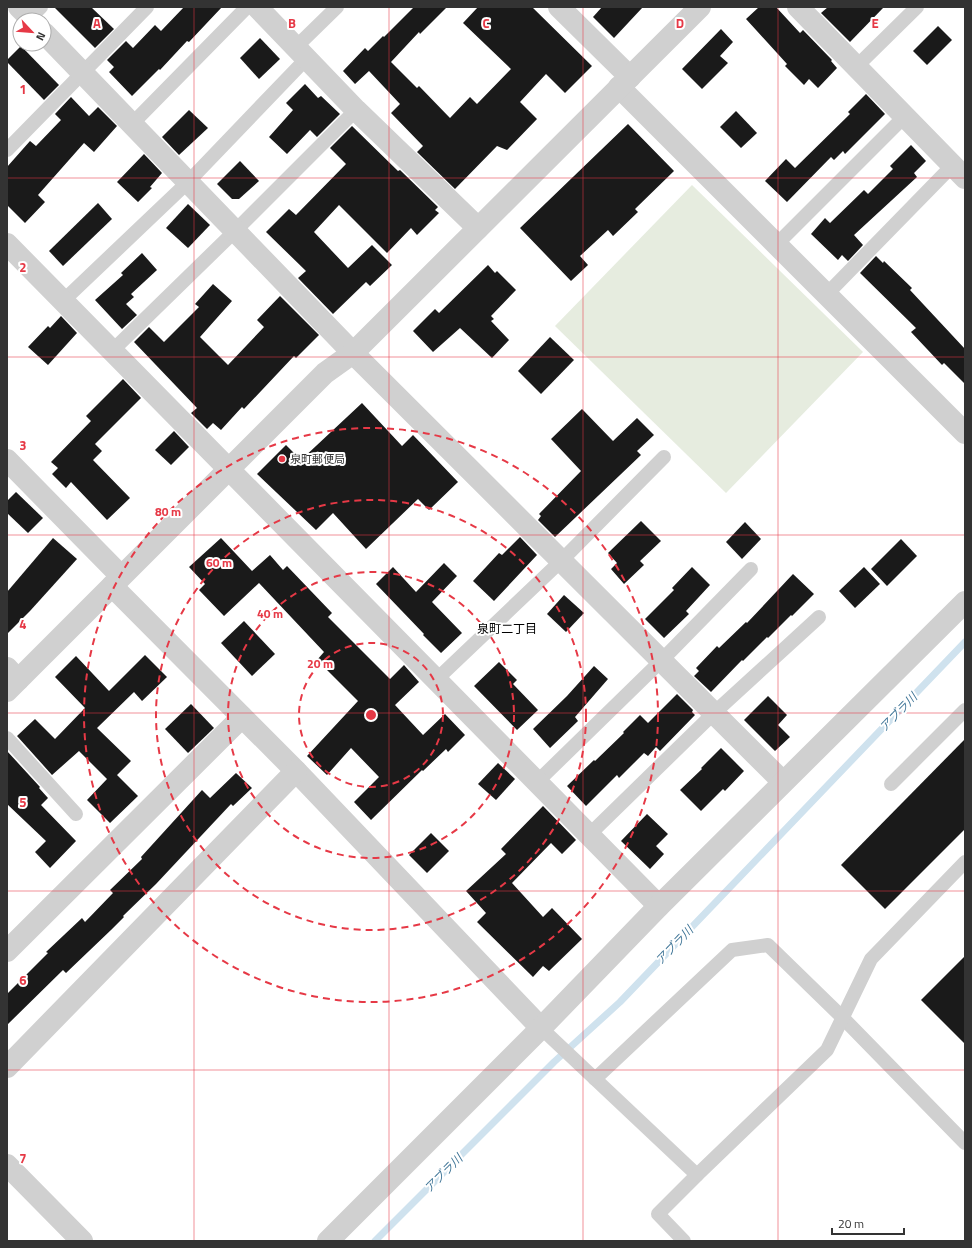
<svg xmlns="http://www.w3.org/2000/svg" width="972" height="1248" font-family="'Titillium Web','Noto Sans JP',sans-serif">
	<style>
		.green { fill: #e6ecdf }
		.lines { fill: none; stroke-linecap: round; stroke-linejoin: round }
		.stream { stroke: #cfe2ee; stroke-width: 7 }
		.building { fill: #1a1a1a }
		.service { stroke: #d0d0d0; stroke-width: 14 }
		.minor { stroke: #d0d0d0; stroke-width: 22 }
		.tertiary { stroke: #d0d0d0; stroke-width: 22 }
		.grid { fill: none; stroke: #e63946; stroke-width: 1; stroke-opacity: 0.55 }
		.ring { fill: none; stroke: #e63946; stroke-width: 2; stroke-dasharray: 7 5 }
		.poi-dot { fill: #e63946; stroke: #fff; stroke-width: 1.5 }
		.labels { text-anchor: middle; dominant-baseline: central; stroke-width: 4; stroke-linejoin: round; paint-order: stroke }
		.poi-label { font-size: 11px; fill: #333; stroke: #fff; text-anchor: start }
		.neighbourhood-label { font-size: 12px; fill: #000; stroke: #fff }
		.water-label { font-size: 12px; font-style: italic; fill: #3f7597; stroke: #fff }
		.grid-label { font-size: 13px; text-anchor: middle; font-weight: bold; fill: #e63946; stroke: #fff; stroke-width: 4; stroke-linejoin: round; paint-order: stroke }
		.centre { fill: #e63946; stroke: #fff; stroke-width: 2 }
		.ring-label { font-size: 12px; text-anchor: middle; font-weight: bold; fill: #e63946; stroke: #fff; stroke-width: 4; stroke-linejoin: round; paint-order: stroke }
	</style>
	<rect width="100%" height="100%" fill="#fff"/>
	<!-- green -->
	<path class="green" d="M692,185L863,352L726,493L555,326Z"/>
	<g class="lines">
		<!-- stream -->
		<path class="stream" d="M375,1241L554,1062L620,1002L965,642"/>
	</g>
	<!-- building -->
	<g class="building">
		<path d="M54,7H91L114,29L95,48Z"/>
		<path d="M184,7H222L189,42L187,41L160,70L159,69L132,96L109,72L114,67L107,60L126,41L133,48L155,25L161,31Z"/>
		<path d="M414,7H447L420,34L419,32L391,62L417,88L419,86L450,118L470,97L477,104L511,69L463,23L478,7H532L592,66L565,93L546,74L520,102L537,119L507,150L497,146L455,189L417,152L423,146L391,113L400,104L369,71L355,84L343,71L365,48L368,51L383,36L384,37Z"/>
		<path d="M602,7H643L614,38L593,17Z"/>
		<path d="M759,7H776L800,33L803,30L832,60L831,61L837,68L818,88L809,79L804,85L785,66L787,64L746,19Z"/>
		<path d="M828,7H884L850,42L821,13Z"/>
		<path d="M938,26L952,40L927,65L913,51Z"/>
		<path d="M721,29L733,42L720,56L728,63L702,89L682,69Z"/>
		<path d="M260,38L280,59L259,79L240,58Z"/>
		<path d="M21,46L59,85L44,100L7,62V60Z"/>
		<path d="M305,84L318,98L321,96L340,114L317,137L310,130L287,154L269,137L293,110L286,103Z"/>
		<path d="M866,94L885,114L845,154L843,151L834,160L831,157L787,202L765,181L786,159L795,168L850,114L848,112Z"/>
		<path d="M71,97L89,116L98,107L117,126L94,152L84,143L38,195L45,202L25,223L7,205V167L30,141L36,146L61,120L55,114Z"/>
		<path d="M189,110L208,128L179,155L162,137Z"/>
		<path d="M736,111L757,133L741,148L720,127Z"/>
		<path d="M628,124L674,171L635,209L638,212L613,236L608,230L580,256L588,265L571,281L520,228Z"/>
		<path d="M352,126L398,171L400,170L438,207L435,210L439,213L417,235L411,228L387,253L339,205L314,232L348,268L372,245L392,265L370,286L366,282L333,314L298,278L306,271L266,232L289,209L296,215L346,164L330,148Z"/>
		<path d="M911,145L926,161L914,173L917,177L854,235L863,245L848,261L842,255L838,260L811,234L825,218L830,223L864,190L868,194L893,169L890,166Z"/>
		<path d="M144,154L162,173L150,187L152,188L138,202L117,182Z"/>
		<path d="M240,161L259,181L239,199H232L217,184Z"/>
		<path d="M98,203L112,219L63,266L49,251Z"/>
		<path d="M188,204L210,225L188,248L166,228Z"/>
		<path d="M142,253L157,270L131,294L134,297L126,304L137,315L122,329L95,300L123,275L121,273Z"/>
		<path d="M876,256L883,263L884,261L912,288L910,290L965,349V384L944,363L942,365L911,332L916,328L860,273Z"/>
		<path d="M488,265L495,273L497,271L516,290L491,316L494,319L491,321L509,340L492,358L460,328L433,352L413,331L435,309L439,313Z"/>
		<path d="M213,284L232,301L200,337L228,365L264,327L257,320L280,296L319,335L296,358L294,356L244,409L242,407L221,430L213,423L207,429L191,413L197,408L134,342L149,327L164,342L199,307L195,304Z"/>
		<path d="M61,316L77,333L48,365L28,347L48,326L50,328Z"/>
		<path d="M550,337L574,360L541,394L518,371Z"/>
		<path d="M123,379L141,398L95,444L102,451L93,460L130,498L107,520L71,482L66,488L52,474L58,468L51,462L91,421L86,416Z"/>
		<path d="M362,403L402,446L413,435L458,482L429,510L418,499L366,549L333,513L316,530L257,474L286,445L301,460Z"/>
		<path d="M582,409L613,441L637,418L654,435L637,451L641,455L555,537L538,520L541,516L539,514L581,471L551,439Z"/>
		<path d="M174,431L189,447L171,465L155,450Z"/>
		<path d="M16,492L43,518L28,533L7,513V501Z"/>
		<path d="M641,521L661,541L640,561L644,565L624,584L611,569L617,563L608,553Z"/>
		<path d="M745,522L761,539L742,559L726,542Z"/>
		<path d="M520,537L537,555L494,601L473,581L499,553L502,555Z"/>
		<path d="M53,538L77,559L30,611L7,634V592Z"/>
		<path d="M221,538L252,571L270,555L283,570L287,566L332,613L328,617L390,679L404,665L419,682L395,705L423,735L445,714L465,735L448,752L446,749L423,771L422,770L371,820L354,802L379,777L351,748L327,775L307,756L358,701L317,660L324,652L259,583L224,616L199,590L205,584L189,567Z"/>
		<path d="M901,539L917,556L887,586L871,569Z"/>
		<path d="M444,563L457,576L432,602L462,633L441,653L423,635L424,634L376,584L393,567L416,592Z"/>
		<path d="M692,567L710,585L686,611L689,614L664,638L645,619L674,590L672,588Z"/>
		<path d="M864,567L880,584L855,608L839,591Z"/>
		<path d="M793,574L814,594L792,616L791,615L768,638L767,637L743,661L742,660L711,692L694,676L699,671L696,668L717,646L719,648L746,622L747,623Z"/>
		<path d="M564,595L584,613L566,632L547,614Z"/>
		<path d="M244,621L275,654L252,676L221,643Z"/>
		<path d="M145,655L167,677L142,701L134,692L97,728L131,761L117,775L138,796L110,823L87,800L107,779L79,751L52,775L17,736L35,719L55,739L85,708L55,677L76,656L109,691Z"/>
		<path d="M499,662L517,680L513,684L538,710L517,730L474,686Z"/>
		<path d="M594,666L608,679L575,717L578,721L550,748L533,729L567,696Z"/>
		<path d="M677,694L693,710L692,712L695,715L660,751L656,747L648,756L644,753L619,778L617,775L586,806L567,786L594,760L595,761L624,733L623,732L640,715L648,723Z"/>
		<path d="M768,696L787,715L778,725L790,737L775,751L744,720Z"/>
		<path d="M191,704L214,728L188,753L165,729Z"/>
		<path d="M965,739V829L885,909L841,865Z"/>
		<path d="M721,748L744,771L725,791L723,789L701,811L680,790L702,769L701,768Z"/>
		<path d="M7,751L40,787L39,788L48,798L41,805L76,841L50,868L35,852L46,841L7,804Z"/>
		<path d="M498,763L515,779L496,800L478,784Z"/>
		<path d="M236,773L252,788L233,806L231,804L156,884L123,916L124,917L111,930L66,973L63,970L7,1025V994L48,953L46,952L82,918L85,922L113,893L110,890L142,859L141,857L202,790L210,798Z"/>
		<path d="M543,806L576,840L562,854L551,843L512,883L543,917L552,908L582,939L549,971L543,966L533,977L477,922L486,913L466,891L506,854L501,849Z"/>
		<path d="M647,814L668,834L656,846L664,854L650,869L621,841Z"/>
		<path d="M431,833L449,851L427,873L409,855Z"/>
		<path d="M965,956V1044L921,1000Z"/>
	</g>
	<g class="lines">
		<!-- service -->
		<g class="service">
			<path d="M30,18L41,7"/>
			<path d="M296,47L337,7"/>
			<path d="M857,66L917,7"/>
			<path d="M132,124L247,7"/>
			<path d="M7,150L147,7"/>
			<path d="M777,244L905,116"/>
			<path d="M827,294L953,165"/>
			<path d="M63,301L188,182L307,58"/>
			<path d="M112,351L235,231L356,110"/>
			<path d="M436,680L561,561L664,457"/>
			<path d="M7,738L76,814"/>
			<path d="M537,782L661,661L751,569"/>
			<path d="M891,784L965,710"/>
			<path d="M589,835L714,713L819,617"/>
			<path d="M541,1028L697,1175L658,1214L684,1241"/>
			<path d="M595,1079L732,950L768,945L842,1017L965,1143"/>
			<path d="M697,1175L827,1050L871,959L965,862"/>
		</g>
		<!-- minor -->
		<g class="minor">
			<path d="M19,7L32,20"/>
			<path d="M257,7L356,110L478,228"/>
			<path d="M559,7L630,77"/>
			<path d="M798,7L965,178"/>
			<path d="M44,33L353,353L783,782"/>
			<path d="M619,87L965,433"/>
			<path d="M7,244L659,906"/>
			<path d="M7,460L121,576"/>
			<path d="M112,586L296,771L541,1028"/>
			<path d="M7,668L18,680"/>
			<path d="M7,951L242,717"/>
			<path d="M7,1067L296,771"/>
			<path d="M7,1165L82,1241"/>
		</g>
		<!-- tertiary -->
		<g class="tertiary">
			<path d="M7,691L325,373L353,353L700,7"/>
			<path d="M328,1241L541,1028L659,906L965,602"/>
		</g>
	</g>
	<!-- grid -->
	<path class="grid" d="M194,7V1241M389,7V1241M583,7V1241M778,7V1241M7,178H965M7,357H965M7,535H965M7,713H965M7,891H965M7,1070H965"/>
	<!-- distance rings -->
	<g class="ring">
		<circle cx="371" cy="715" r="72"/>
		<circle cx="371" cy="715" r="143"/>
		<circle cx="371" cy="715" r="215"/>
		<circle cx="371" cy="715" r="287"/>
	</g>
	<!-- markers -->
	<circle class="poi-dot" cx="282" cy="459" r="4"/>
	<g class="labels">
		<!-- poi labels -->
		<g class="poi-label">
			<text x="290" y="459">泉町郵便局</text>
		</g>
		<!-- neighbourhood labels -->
		<g class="neighbourhood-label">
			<text x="507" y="628">泉町二丁目</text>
		</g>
		<!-- water labels -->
		<g class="water-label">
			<text transform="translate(898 712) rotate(-46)">アブラ川</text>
			<text transform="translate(674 945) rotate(-46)">アブラ川</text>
			<text transform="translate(443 1173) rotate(-45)">アブラ川</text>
		</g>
	</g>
	<g class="grid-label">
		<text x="97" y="28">A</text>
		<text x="292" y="28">B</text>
		<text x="486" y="28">C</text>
		<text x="680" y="28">D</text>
		<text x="875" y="28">E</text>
		<text x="23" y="94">1</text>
		<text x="23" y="272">2</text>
		<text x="23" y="450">3</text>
		<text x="23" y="629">4</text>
		<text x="23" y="807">5</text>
		<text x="23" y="985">6</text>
		<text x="23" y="1163">7</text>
	</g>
	<circle cx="371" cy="715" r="6" class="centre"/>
	<g class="ring-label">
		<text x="168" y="516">80 m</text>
		<text x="219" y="567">60 m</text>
		<text x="270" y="618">40 m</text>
		<text x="320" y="668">20 m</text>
	</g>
	<!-- border -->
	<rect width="972" height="1248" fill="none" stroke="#333333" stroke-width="16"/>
	<!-- north arrow -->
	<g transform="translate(32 32) rotate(116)"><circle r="19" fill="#ffffff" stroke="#adadad"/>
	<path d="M0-3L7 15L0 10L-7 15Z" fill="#e63946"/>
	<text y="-6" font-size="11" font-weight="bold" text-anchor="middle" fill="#333333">N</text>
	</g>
	<!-- scale -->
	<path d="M832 1228v6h72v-6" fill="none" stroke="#333333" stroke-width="2"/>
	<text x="838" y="1228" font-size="12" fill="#333333" stroke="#ffffff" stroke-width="3" paint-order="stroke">20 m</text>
</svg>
